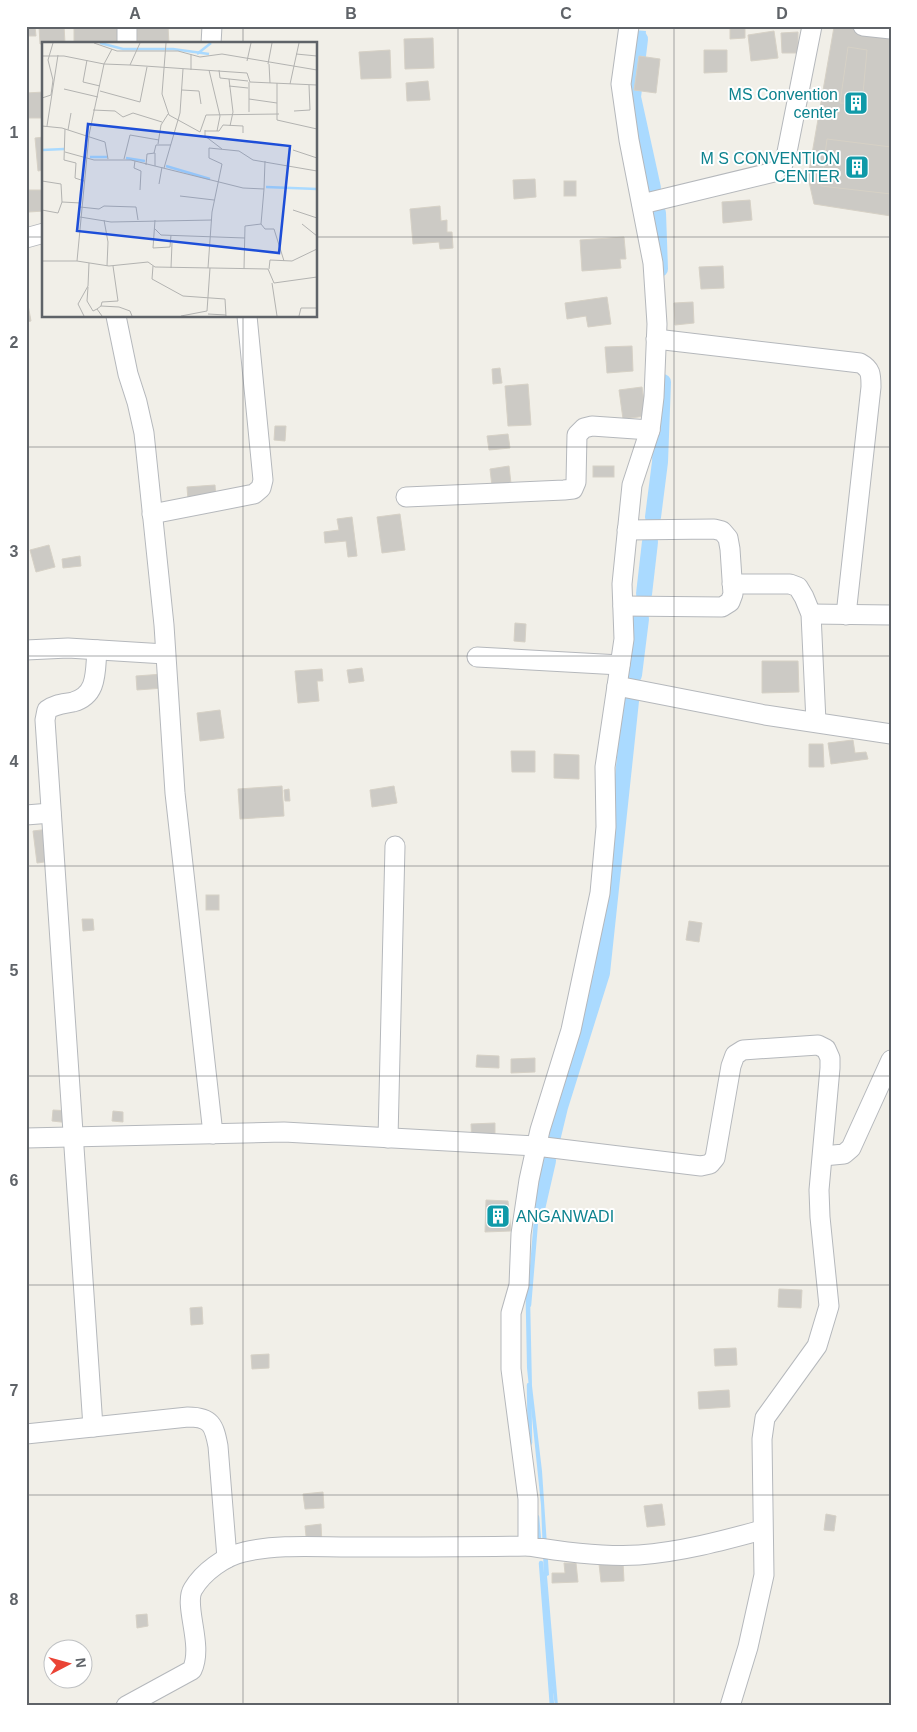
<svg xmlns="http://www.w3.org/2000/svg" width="917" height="1732" font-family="Arial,sans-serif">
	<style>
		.water { fill: #aadaff }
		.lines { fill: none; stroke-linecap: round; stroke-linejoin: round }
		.stream { stroke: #aadaff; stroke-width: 4.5 }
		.canal { stroke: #aadaff; stroke-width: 16 }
		.building { fill: #cccac5; stroke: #d6d1c6 }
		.minor-casing { stroke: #b5b8bc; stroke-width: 21 }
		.minor { stroke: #fff; stroke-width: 19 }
		.grid { fill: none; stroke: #5f6368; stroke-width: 1; stroke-opacity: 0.55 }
		.labels { text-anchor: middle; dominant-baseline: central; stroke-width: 4; stroke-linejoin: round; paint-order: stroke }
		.culture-label { font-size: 16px; fill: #0d838f; stroke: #fff; text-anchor: end }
		.inset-river { fill: none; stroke: #aadaff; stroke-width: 2.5 }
		.inset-road { fill: none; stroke: #b3b3b1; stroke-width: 1 }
		.view { fill: #1d4ed8; fill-opacity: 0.15; stroke: #1d4ed8; stroke-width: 2.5 }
		.inset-edge { fill: none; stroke: #5f6368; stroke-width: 2.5 }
		.neatline { fill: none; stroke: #5f6368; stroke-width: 2 }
		.grid-label { font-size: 16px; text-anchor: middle; font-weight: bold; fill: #5f6368 }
	</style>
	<rect width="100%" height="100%" fill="#f1efe8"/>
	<!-- water -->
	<g class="water">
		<path d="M634,30L646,31L643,62L633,59Z"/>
		<path d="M533,1206L529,1247L532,1386L542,1471L549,1575L547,1576L558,1706H555L547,1651L541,1505L527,1368L525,1267Z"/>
	</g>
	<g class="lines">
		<!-- stream -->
		<g class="stream">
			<path d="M529,1305L537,1209"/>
			<path d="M529,1385L530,1443"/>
			<path d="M537,1517L539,1540"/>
			<path d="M541,1563L552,1706"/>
		</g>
		<!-- canal -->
		<g class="canal">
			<path d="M640,39L633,97L653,188"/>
			<path d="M658,213L660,269"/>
			<path d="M653,517L660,462L663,382"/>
			<path d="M644,594L650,542"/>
			<path d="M634,675L641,619"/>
			<path d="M553,1136L560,1107L602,973L631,701"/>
			<path d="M537,1209L548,1161"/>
		</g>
	</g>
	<!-- building -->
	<g class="building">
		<path d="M26,26H35L36,36H26Z"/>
		<path d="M39,26H64L65,43L40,44Z"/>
		<rect x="74" y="26" width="44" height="18"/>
		<path d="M168,26L169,44H138L137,27Z"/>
		<path d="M730,26H745V38L730,39Z"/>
		<path d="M834,27L891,30V216L814,204L808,177Z"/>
		<path d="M774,31L778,58L751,61L748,35Z"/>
		<path d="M798,32V53H782L781,33Z"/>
		<path d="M433,38L434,68L405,69L404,39Z"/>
		<path d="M848,47L867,50L862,104L840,103Z"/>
		<path d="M390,50L391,78L361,79L359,52Z"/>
		<path d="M704,50H727V72L704,73Z"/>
		<path d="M639,56L660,59L656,93L634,90Z"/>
		<path d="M428,81L430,100L407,101L406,83Z"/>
		<path d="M44,92V118H26V93Z"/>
		<path d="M44,137V170L38,171L35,138Z"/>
		<path d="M827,139L891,147V194L821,186Z"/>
		<path d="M535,179L536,197L514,199L513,180Z"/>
		<rect x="564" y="181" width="12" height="15"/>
		<path d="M28,190H44V211L29,212Z"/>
		<path d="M750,200L752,220L723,223L722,202Z"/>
		<path d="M440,206L441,221L447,220V232H452L453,248L440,249L439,242L413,244L410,209Z"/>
		<path d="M624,237L626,259H620L621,268L582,271L580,240Z"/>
		<path d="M723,266L724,288L701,289L699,267Z"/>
		<path d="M26,294L31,321L26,322Z"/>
		<path d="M607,297L611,324L588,327L586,316L567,319L565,303Z"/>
		<path d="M693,302L694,323L675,325L674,303Z"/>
		<path d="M632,346L633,371L607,373L605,347Z"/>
		<path d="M500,368L502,383L493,384L492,369Z"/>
		<path d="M528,384L531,425L508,426L505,386Z"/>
		<path d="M642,387L646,416L623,419L619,390Z"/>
		<path d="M275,426H286L285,441L274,440Z"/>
		<path d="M508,434L510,448L489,450L487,436Z"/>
		<path d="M509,466L512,492L493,495L490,469Z"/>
		<rect x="593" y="466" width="21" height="11"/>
		<path d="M215,485L216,499L188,500L187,487Z"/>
		<path d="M400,514L405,550L382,553L377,517Z"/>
		<path d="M352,517L357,556L348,557L346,541L325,543L324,532L339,530L337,519Z"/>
		<path d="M49,545L55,567L36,572L30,550Z"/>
		<path d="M80,556L81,566L63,568L62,559Z"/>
		<path d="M515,623L526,624L525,642L514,641Z"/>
		<path d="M762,661H798L799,692L762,693Z"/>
		<path d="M362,668L364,681L349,683L347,670Z"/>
		<path d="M322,669L323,681H317L319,701L298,703L295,671Z"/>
		<path d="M163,674L164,688L137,690L136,676Z"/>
		<path d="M220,710L224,738L200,741L197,713Z"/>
		<path d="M853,740L855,753L866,752L868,759L831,764L828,743Z"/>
		<path d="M809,744H823L824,767H809Z"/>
		<path d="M511,751H535V772H512Z"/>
		<path d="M554,754L579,755V779L554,778Z"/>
		<path d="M282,786L284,816L240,819L238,789Z"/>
		<path d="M394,786L397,803L372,807L370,790Z"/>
		<path d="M289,789L290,801H285L284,790Z"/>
		<path d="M57,828L60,860L37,863L33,831Z"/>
		<rect x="206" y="895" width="13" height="15"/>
		<path d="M82,919H93L94,930L83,931Z"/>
		<path d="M689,921L702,923L699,942L686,940Z"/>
		<path d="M477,1055L499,1056V1068L476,1067Z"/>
		<path d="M535,1058V1072L511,1073V1059Z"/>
		<path d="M53,1110L71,1111L70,1123L52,1121Z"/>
		<path d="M113,1111L123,1112V1122L112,1121Z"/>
		<path d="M495,1123V1143L472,1144L471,1124Z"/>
		<path d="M486,1200L508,1201L511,1231L485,1232Z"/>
		<path d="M779,1289L802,1290L801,1308L778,1307Z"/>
		<path d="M202,1307L203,1324L191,1325L190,1308Z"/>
		<path d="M736,1348L737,1365L715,1366L714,1349Z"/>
		<path d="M269,1354V1368L252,1369L251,1355Z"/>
		<path d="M729,1390L730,1407L699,1409L698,1392Z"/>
		<path d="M323,1492L324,1508L305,1509L303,1494Z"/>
		<path d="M662,1504L665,1525L647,1527L644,1506Z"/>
		<path d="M826,1514L836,1516L834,1531L824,1530Z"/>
		<path d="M321,1524L322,1544L307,1546L305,1526Z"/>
		<path d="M623,1562L624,1581L601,1582L599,1564Z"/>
		<path d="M564,1563H576L578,1582L552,1583V1573H565Z"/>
		<path d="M147,1614L148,1626L137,1628L136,1615Z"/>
	</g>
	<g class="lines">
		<!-- minor casing -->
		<g class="minor-casing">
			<g id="minor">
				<path d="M629,26L621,84L629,140L653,263L657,324L654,397L650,430L632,485L622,584L624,639L605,767L606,827L600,893L571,1030L540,1130L529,1180L521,1234L519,1285L511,1313V1369L528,1499V1546C563,1552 603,1557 639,1555C680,1552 722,1541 762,1530"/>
				<path d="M863,26L891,29"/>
				<path d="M127,44V26"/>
				<path d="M211,44L212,26"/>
				<path d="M642,204L774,172L783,164L787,152L812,26"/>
				<path d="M26,238L44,233"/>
				<path d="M116,316L128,374L137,402L144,433L164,625L175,793L213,1134"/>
				<path d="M656,339L860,363C871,369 871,374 871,387L846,615"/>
				<path d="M406,497L564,490L573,489L576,482L577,435L584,428L592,426L650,430"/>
				<path d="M152,514L254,494L261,488L263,480L247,316"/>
				<path d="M732,584H790L798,587L804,597L811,614L816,722"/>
				<path d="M623,606L722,607L730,602L733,594L730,549L728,538L722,531L714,529L627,530"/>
				<path d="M811,614L891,615"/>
				<path d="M26,650L68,648L165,654"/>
				<path d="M477,657L620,665"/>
				<path d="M617,686L765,715L891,734"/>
				<path d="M26,815L51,813"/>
				<path d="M26,1138L284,1132L536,1146L701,1166L710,1164L715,1158L731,1066L735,1055L743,1050L818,1045L826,1049L830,1058V1068L819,1190L820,1217L829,1306L817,1346L765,1418L762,1439L764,1575L748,1647L730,1706"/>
				<path d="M388,1138L395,846"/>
				<path d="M823,1156L844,1154L851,1148L891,1060"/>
				<path d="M93,1427L45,720L47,710C55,704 63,704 73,702C98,695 95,672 97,650"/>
				<path d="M26,1434L188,1417C211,1417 214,1425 218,1446L227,1558"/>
				<path d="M126,1706L192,1670C204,1645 183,1605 193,1589C203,1572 225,1556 244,1552C277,1544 316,1547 350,1547C409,1547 468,1547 528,1546"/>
			</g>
		</g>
		<!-- minor -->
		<use href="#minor" class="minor"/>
	</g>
	<!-- grid -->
	<path class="grid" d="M243,26V44M458,26V1706M674,26V1706M26,237H44M316,237H891M243,316V1706M26,447H891M26,656H891M26,866H891M26,1076H891M26,1285H891M26,1495H891"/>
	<!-- icons -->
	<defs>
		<g id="building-square" transform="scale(1.25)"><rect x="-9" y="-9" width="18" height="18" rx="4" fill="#0f9aa8" stroke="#fff"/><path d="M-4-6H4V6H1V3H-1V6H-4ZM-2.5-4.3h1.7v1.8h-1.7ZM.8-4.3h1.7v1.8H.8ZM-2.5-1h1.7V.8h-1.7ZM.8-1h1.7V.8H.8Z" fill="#fff"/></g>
	</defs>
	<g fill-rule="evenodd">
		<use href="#building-square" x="856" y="103"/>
		<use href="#building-square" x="857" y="167"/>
		<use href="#building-square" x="498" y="1216"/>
	</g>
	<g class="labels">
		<!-- culture labels -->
		<g class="culture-label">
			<text x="838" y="94">MS Convention<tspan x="838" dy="18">center</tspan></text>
			<text x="840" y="158">M S CONVENTION<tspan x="840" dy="18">CENTER</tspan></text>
			<text x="516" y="1216" text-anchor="start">ANGANWADI</text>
		</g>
	</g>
	<!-- overview -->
	<g transform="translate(42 42)">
		<rect width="275" height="275" fill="#f1efe8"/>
		<path class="inset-river" d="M58,1L81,7H131L167,12M155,12L169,1M0,108L22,107M48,115H65M84,116L103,119M124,124L168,137M224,145L275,147"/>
		<path class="inset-road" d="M52,1L75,9H136L158,15L180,12L275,28M98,1L88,23L62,22L47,93L35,219L67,224L106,220L113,225L226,227L232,241L275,235M124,1L120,52L127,73L158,90L164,73L237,72M254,12L275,14M0,14H22L62,22L70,7M45,18L41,40L58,44M205,19L209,1M226,22L230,1M227,22L228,41M88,23L205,31L208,40L275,43M149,28V12M167,28L178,74L175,89M177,28L178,36L206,39M187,37L191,70L188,84M235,41V78L275,87M248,42L257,1M187,44L206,46M22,47L56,55M140,48L157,49L159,62M58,49L98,60L105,25M0,56L9,53L11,38L6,18L11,1M207,57L235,61M51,68L73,69L81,75L91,71L120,80M252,69L268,68L267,43M207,70V40M0,84L20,86L63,100L66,117M5,84L16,13M23,87L22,118L34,121L33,136L42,139M26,88L29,71M163,88V94L180,107M163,89H177L181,83L201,84V91M116,102L119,83L126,72M251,108L275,116M23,110L52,118H89L201,146L222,147L223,119M112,111L114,103H129M82,117L88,93L117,98M93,119L92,126L99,129L98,148M104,123L105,112L113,111V124M122,126L138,71L141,27M0,139L19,142L20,160L39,161M117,142L120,125M222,147L219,182L223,187H232L242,219M138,154L172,158M38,165L57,167L62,164L94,165L96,178M0,168L16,171L20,160M251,168L275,176M38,175L69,180L170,178M62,178L66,200L65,224M113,178L111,206L128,205L129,193M260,182L275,194M112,186L119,193L203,196M0,219H35M111,224L110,237L141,254L183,257L184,274M129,226L130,201M166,226L170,170L180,122L167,116V106L197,109L211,118L275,129M202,227L203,184L219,182M227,227L228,218L250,219L275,207M230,241L235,274M46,245L45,259L51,269L55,267M59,264L60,260L76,259L71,224M166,272L184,273M42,274L36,262L46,244L47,221M60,274L55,267L59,264L77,265L88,269L90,274M139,274L165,269L168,226M257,274L259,266H275"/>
		<path class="view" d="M46,82L248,104L237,211L35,189Z"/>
		<rect width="275" height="275" class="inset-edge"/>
	</g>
	<!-- border -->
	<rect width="917" height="1732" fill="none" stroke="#ffffff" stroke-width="55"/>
	<!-- north arrow -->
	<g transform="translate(68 1664) rotate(84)"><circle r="24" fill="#ffffff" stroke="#bfc1c3"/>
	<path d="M0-4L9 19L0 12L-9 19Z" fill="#ea4335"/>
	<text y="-8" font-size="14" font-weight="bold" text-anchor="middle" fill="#5f6368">N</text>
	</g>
	<rect x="28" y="28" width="862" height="1676" class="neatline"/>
	<g class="grid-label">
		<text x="135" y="19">A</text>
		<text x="351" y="19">B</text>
		<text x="566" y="19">C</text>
		<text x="782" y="19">D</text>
		<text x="14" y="138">1</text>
		<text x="14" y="348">2</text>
		<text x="14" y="557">3</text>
		<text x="14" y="767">4</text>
		<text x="14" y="976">5</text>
		<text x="14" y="1186">6</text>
		<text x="14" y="1396">7</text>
		<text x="14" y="1605">8</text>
	</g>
</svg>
